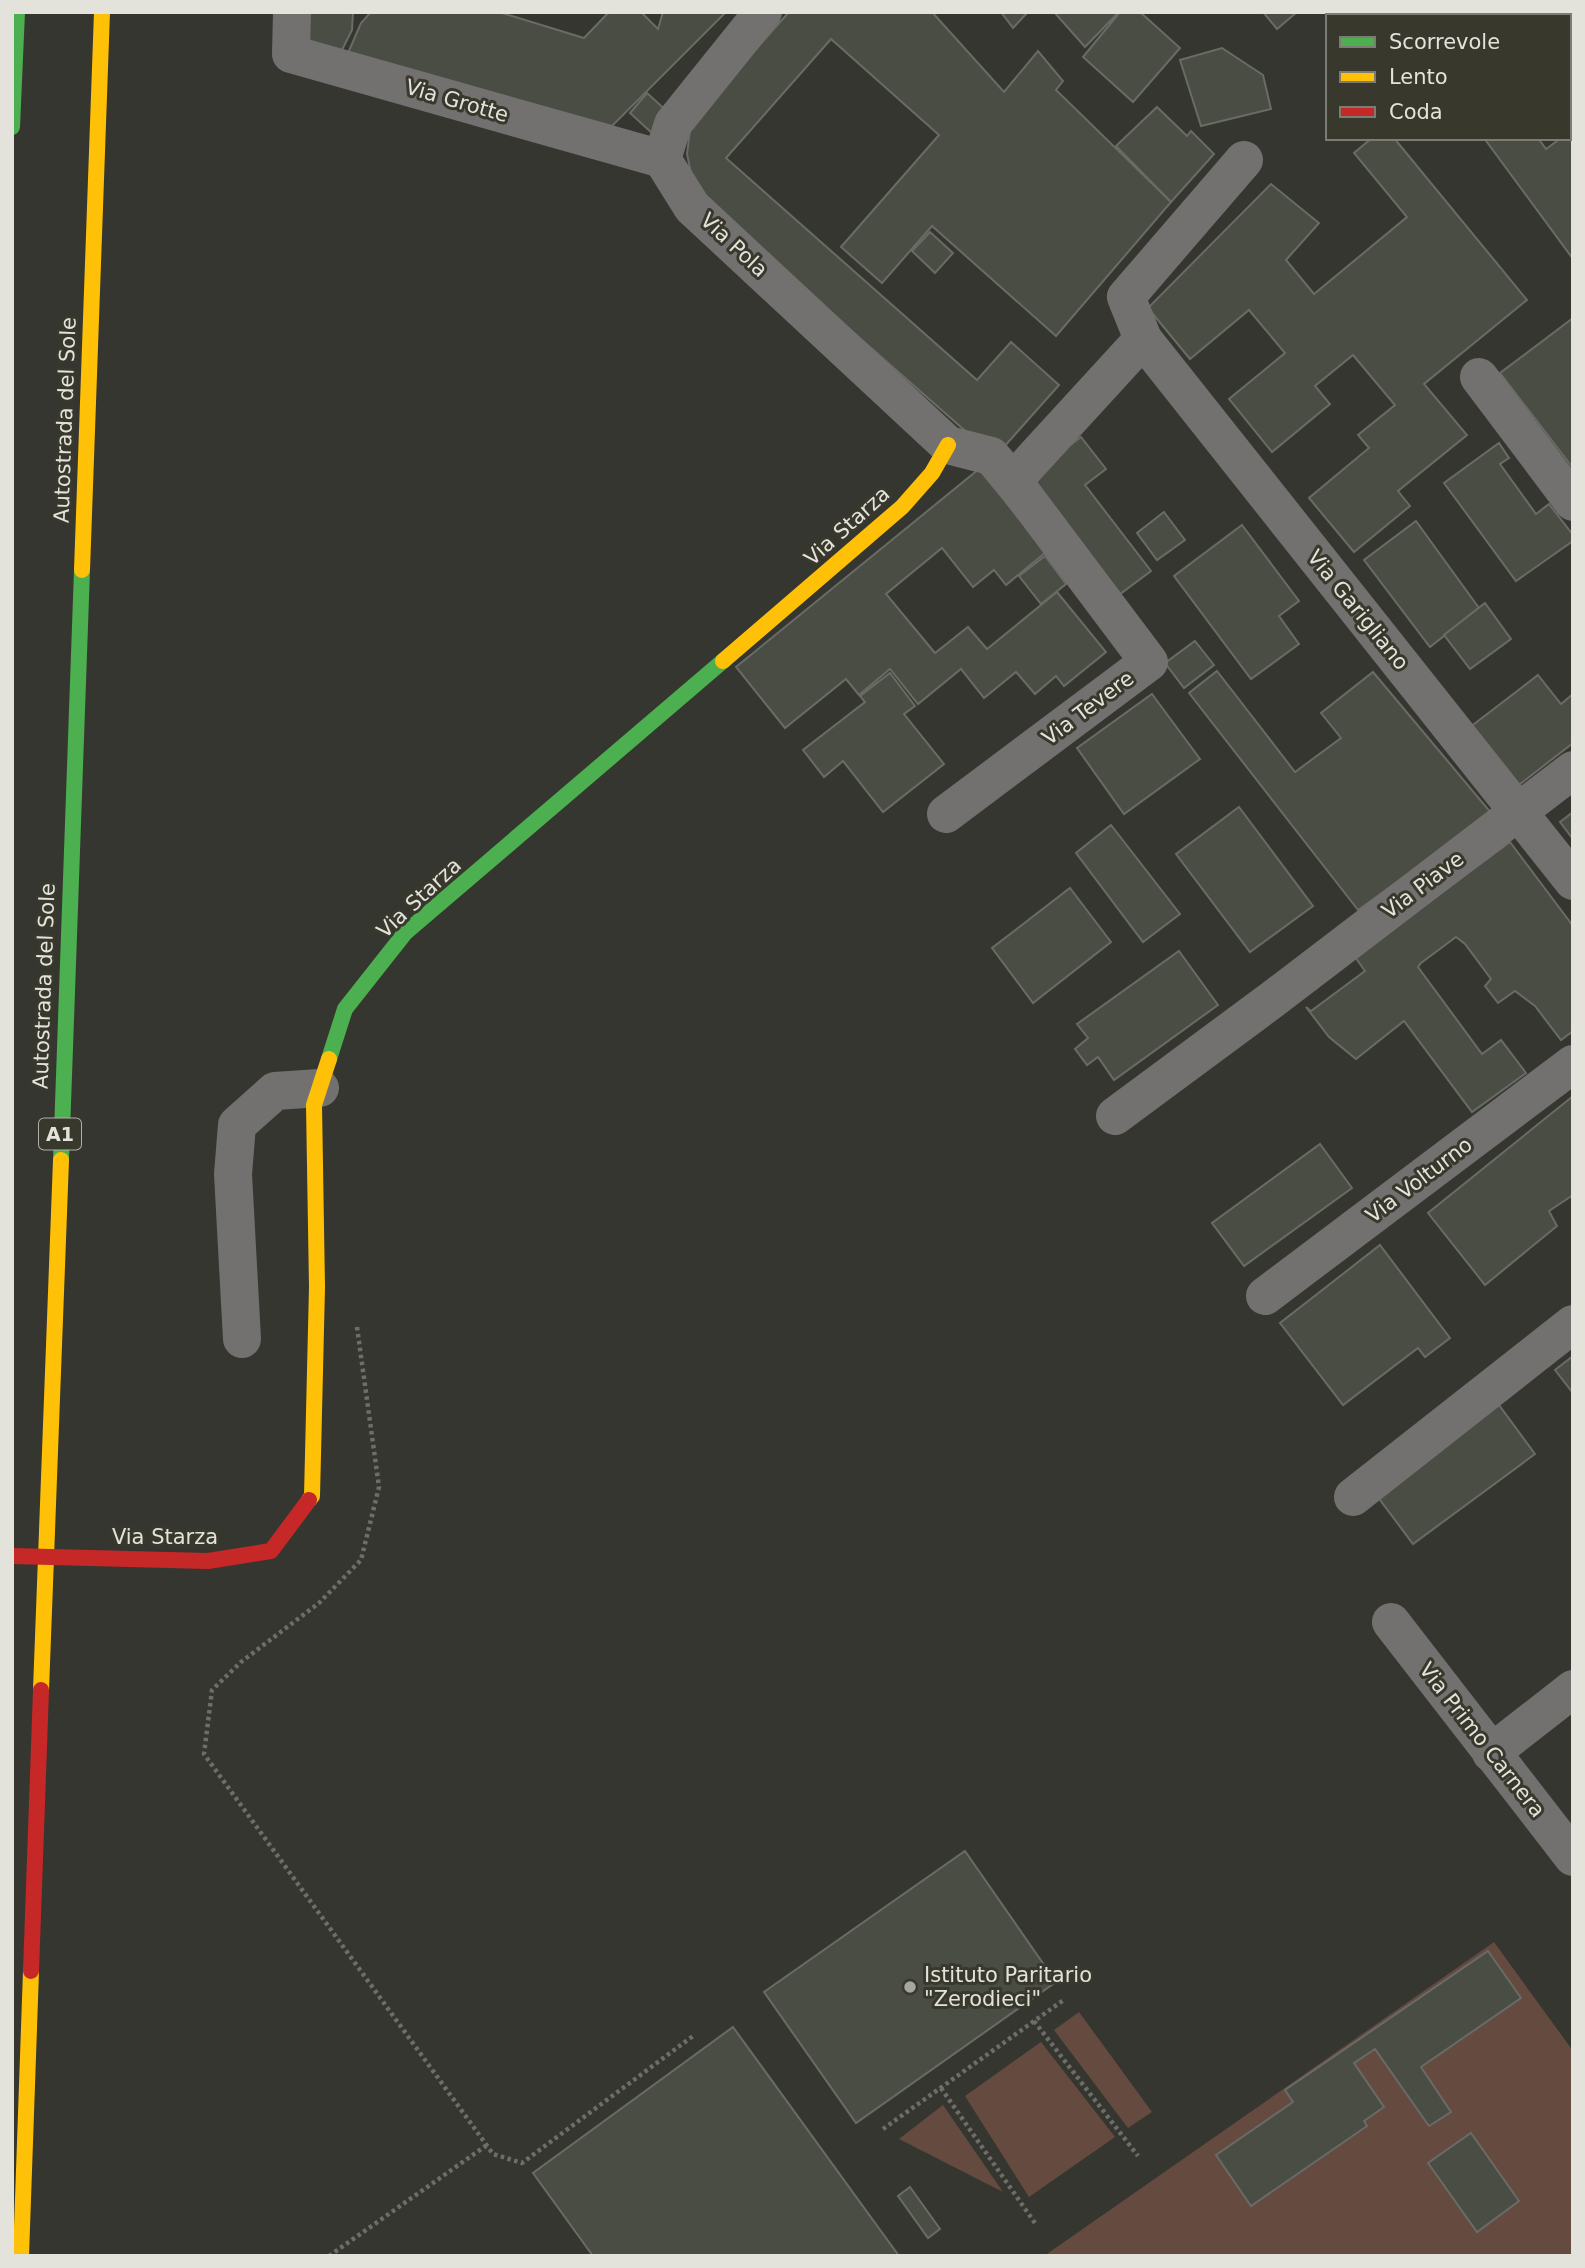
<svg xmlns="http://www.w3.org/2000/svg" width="1585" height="2268" font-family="'DejaVu Sans',sans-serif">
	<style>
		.green { fill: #654a40 }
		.building { fill: #494d44; stroke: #6a6b66; stroke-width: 2 }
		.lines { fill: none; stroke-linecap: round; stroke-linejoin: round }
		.path { stroke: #6e6d6b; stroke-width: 4.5; stroke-dasharray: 3.5 3.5; stroke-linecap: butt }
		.street { stroke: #72716f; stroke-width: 38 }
		.fast { stroke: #4caf50; stroke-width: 16 }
		.slow { stroke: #ffc107; stroke-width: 16 }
		.jam { stroke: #c62828; stroke-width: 16 }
		.poi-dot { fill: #a6a6a0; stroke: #39382d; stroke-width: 2.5 }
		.labels { text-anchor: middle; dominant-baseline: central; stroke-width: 6; stroke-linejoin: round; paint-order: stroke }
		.shield { fill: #39382d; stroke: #b0b0a8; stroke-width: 2 }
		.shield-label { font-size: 19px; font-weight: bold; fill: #e3e3dc }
		.street-label { font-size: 21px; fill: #e3e3dc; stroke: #39382d }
		.poi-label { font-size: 21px; fill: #e3e3dc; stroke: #39382d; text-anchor: start }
	</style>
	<rect width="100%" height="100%" fill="#363630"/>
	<!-- green -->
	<g class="green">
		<path d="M1494,1942L1573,2051V2256H1044Z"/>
		<path d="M1079,2012L1152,2112L1128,2128L1054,2030Z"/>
		<path d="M1041,2042L1115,2137L1029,2197L965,2096Z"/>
		<path d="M943,2105L1003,2192L899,2139Z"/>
	</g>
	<!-- building -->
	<g class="building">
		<path d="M304,12H353L352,30L341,52L303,45Z"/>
		<path d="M371,12H499L584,38L609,12H641L658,29L663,12H726L612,126L348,53L361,23Z"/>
		<path d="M789,12H932L1004,92L1038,51L1063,81L1056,90L1171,202L1056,336L932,226L882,283L841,247L939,135L831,39L726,158L977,380L1011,342L1059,385L995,457L704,201L693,183L687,154L691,123Z"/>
		<path d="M1001,12H1028L1013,28Z"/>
		<path d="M1054,12H1119L1085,47Z"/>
		<path d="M1120,12H1140L1180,48L1133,102L1083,57Z"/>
		<path d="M1263,12H1297L1277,29Z"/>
		<path d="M1347,12H1398L1401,16H1350Z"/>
		<path d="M1474,12H1505L1507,16H1469Z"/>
		<path d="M1525,12H1573V35L1569,38V16H1528Z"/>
		<path d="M1222,48L1263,75L1271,109L1201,126L1180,60Z"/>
		<path d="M647,93L669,113L652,133L630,113Z"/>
		<path d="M1157,107L1187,136L1191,131L1214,154L1171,202L1116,146Z"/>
		<path d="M1573,130V259L1484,138H1538L1546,149L1561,138H1569Z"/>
		<path d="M1372,138H1394L1527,300L1424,384L1467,435L1398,491L1410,506L1354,552L1309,498L1369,448L1358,435L1395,405L1353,355L1315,386L1330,404L1272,452L1229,399L1285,353L1249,310L1190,359L1148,308L1271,184L1319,223L1286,260L1314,294L1407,217L1354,153Z"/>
		<path d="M930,232L953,253L935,273L912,251Z"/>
		<path d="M1573,318V468L1500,373Z"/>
		<path d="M1081,437L1106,469L1085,485L1151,571L1112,600L1022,482Z"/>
		<path d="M1499,443L1509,458L1500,464L1536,514L1549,504L1573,535V541L1516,581L1444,483Z"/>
		<path d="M979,469L1046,552L1006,585L994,570L973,587L942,548L886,594L935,653L968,627L987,649L1057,592L1106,652L1064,686L1056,676L1035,694L1016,672L984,698L961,669L918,704L890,669L859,695L846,679L785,728L736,667Z"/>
		<path d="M1164,512L1185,540L1157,560L1137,533Z"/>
		<path d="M1416,521L1479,608L1430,647L1364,560Z"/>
		<path d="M1242,525L1299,601L1279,616L1299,644L1251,679L1174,576Z"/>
		<path d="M1045,556L1066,584L1041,604L1019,576Z"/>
		<path d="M1485,603L1511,639L1470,669L1444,635Z"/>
		<path d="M1195,641L1214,665L1184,688L1165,663Z"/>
		<path d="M1217,671L1295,772L1341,738L1321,713L1373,672L1492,814L1358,910L1189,693Z"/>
		<path d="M890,673L915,706L904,714L944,764L883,812L843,761L824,777L803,750L865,702L860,696Z"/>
		<path d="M1538,675L1561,704L1573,694V743L1515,788L1469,728Z"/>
		<path d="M1152,694L1200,759L1124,814L1077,748Z"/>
		<path d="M1239,807L1313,906L1250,952L1176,854Z"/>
		<path d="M1573,812V839L1560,822Z"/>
		<path d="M1111,825L1180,914L1143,942L1076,853Z"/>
		<path d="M1510,842L1573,926V1031L1561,1040L1535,1006L1515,991L1498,1003L1485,986L1491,979L1465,944L1456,937L1421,963L1418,967L1482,1054L1501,1040L1526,1073L1472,1112L1404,1021L1356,1059L1329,1037L1306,1007L1311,1011L1365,971L1355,957Z"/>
		<path d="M1070,888L1111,942L1033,1003L992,948Z"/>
		<path d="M1179,951L1218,1005L1114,1080L1098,1057L1087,1065L1075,1049L1088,1038L1077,1024Z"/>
		<path d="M1573,1096V1195L1549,1211L1557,1226L1485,1285L1428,1213Z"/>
		<path d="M1320,1144L1352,1188L1244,1266L1212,1223Z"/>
		<path d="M1380,1245L1450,1338L1425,1357L1418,1348L1343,1405L1280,1323Z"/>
		<path d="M1573,1356V1393L1555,1370Z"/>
		<path d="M1499,1405L1535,1454L1413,1544L1377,1496Z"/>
		<path d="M965,1851L1056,1982L856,2123L764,1992Z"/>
		<path d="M1488,1951L1521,1998L1421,2067L1451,2112L1429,2126L1375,2049L1354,2063L1384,2107L1364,2121L1367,2126L1251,2206L1216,2155L1293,2102L1285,2090Z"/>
		<path d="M733,2027L899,2256H593L533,2173Z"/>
		<path d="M1471,2133L1519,2201L1477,2232L1428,2163Z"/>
		<path d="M910,2187L940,2229L928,2238L898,2196Z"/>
	</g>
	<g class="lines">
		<!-- path -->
		<g class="path">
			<path d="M357,1327L379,1487L361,1560L319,1603L241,1662L212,1690L204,1754L493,2154L522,2163L693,2036"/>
			<path d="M1034,2021L1138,2156"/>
			<path d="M941,2088L1037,2226"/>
			<path d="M883,2129L1065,1999"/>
			<path d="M329,2256L487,2145"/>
		</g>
		<!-- street -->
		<g class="street">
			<path d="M292,12L291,54L662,159"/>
			<path d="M763,12L673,124L662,159L692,207L948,445L991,456L1013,481L1143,339L1573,881"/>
			<path d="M1143,339L1126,297L1244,160"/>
			<path d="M1479,377L1573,502"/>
			<path d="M946,814L1149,662L1013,481"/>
			<path d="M1115,1116L1273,999L1573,770"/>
			<path d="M1265,1296L1573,1064"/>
			<path d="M242,1339L233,1174L237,1125L275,1091L320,1088"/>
			<path d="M1353,1497L1573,1324"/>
			<path d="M1391,1622L1573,1857"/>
			<path d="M1491,1753L1573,1689"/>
		</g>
		<!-- fast -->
		<g class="fast">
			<path d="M12,127L17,12"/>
			<path d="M329,1059L345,1009L405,933L723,661"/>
			<path d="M61,1160L82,570"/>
		</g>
		<!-- slow -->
		<g class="slow">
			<path d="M82,570L102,12"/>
			<path d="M723,661L902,507L932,473L948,445"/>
			<path d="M309,1500L312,1496L317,1287L314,1105L329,1059"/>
			<path d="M41,1690L61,1160"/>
			<path d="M21,2256L31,1971"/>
		</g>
		<!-- jam -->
		<g class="jam">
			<path d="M12,1556L208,1561L271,1551L309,1500"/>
			<path d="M31,1971L41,1690"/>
		</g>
	</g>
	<!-- markers -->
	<circle class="poi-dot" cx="910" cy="1987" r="7"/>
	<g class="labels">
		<!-- shield labels -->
		<rect class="shield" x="39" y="1118.5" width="42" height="31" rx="5"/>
		<g class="shield-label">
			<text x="60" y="1134">A1</text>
		</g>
		<!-- street labels -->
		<g class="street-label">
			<text transform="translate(457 101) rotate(16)">Via Grotte</text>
			<text transform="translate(734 245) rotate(43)">Via Pola</text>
			<text transform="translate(65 420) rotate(-88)">Autostrada del Sole</text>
			<text transform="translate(847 526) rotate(-42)">Via Starza</text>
			<text transform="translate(1358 610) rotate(51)">Via Garigliano</text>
			<text transform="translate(1088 708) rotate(-37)">Via Tevere</text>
			<text transform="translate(1423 885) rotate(-37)">Via Piave</text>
			<text transform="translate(419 898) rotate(-43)">Via Starza</text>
			<text transform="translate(44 986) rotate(-88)">Autostrada del Sole</text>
			<text transform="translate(1419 1180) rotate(-37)">Via Volturno</text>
			<text x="165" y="1537">Via Starza</text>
			<text transform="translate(1482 1740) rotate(52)">Via Primo Carnera</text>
		</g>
		<!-- poi labels -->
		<g class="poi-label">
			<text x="924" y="1975">Istituto Paritario<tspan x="924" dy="24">"Zerodieci"</tspan></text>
		</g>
	</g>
	<!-- border -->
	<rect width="1585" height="2268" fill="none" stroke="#e3e3dc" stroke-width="28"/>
	<!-- legend -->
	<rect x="1326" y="14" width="245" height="126" fill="#39382d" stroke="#7d7c73" stroke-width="2"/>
	<rect x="1340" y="37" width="35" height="10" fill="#4caf50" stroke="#7d7c73" stroke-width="2"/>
	<text x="1389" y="49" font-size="21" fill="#e3e3dc">Scorrevole</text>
	<rect x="1340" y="72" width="35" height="10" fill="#ffc107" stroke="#7d7c73" stroke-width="2"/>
	<text x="1389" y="84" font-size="21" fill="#e3e3dc">Lento</text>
	<rect x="1340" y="107" width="35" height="10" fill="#c62828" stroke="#7d7c73" stroke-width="2"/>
	<text x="1389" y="119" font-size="21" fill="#e3e3dc">Coda</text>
</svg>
